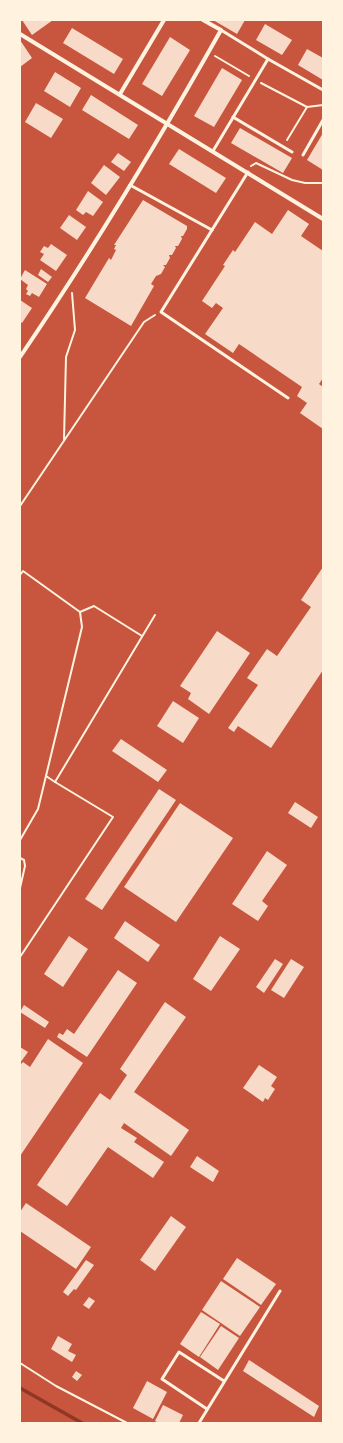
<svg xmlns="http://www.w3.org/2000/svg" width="343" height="1443" font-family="'Work Sans',sans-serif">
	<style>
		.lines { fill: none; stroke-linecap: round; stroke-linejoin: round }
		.stream { stroke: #8f3625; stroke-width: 3.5 }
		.building { fill: #f7dbc8 }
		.path { stroke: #fff3e0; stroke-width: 2 }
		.service { stroke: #fff3e0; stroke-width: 3 }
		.minor { stroke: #fff3e0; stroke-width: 4 }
	</style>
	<rect width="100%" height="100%" fill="#c8553d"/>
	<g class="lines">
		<!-- stream -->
		<path class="stream" d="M20,1388L82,1423"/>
	</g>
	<!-- building -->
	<g class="building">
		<path d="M22,20H53L32,35Z"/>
		<path d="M213,20H245L237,34Z"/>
		<path d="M265,24L292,40L282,55L256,40Z"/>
		<path d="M72,28L123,59L114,74L63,43Z"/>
		<path d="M170,37L190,50L162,96L142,84Z"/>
		<path d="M20,40L32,58L20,67Z"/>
		<path d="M307,49L323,58V80L298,65Z"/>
		<path d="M222,68L242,80L214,127L194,116Z"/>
		<path d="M55,72L81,88L70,107L44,91Z"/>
		<path d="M91,95L138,125L129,139L82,110Z"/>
		<path d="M36,103L63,119L51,138L25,122Z"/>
		<path d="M240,128L292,158L283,173L231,143Z"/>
		<path d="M323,133V170L307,160Z"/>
		<path d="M179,149L226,178L216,193L169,164Z"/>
		<path d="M118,153L131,162L124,171L111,162Z"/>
		<path d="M104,165L120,177L106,195L91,183Z"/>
		<path d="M88,191L103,202L93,216L86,212L83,215L76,210Z"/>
		<path d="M143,200L187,226V229L183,236H181L182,239L178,246H175L176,248L172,255H169L170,258L166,265H163L165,267L161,274L156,276L151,284L154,286L131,326L85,298L109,258L111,260L116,250L114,249L116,245H114Z"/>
		<path d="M288,210L309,224L301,236L323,251V378L319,384L323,387V429L300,413L307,403L297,396L302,387L239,344L233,353L205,334L223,308L216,303L212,308L202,301L225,266L223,265L233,250L235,252L255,222L272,234Z"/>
		<path d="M69,215L86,227L77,240L60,228Z"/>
		<path d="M51,244L67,255L56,271L40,260L44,254L40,252L44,246L48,248Z"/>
		<path d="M41,269L52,277L48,282L38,275Z"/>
		<path d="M25,270L47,284L39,297L32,293L30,296L26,294L28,291L26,289L28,285L20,279Z"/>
		<path d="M20,300L32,308L22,323L20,321Z"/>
		<path d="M323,567V670L271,748L238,726L234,732L228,728L258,685L247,678L267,649L277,656L311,607L301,600Z"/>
		<path d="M217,631L250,653L209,714L188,699L191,693L180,686Z"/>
		<path d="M173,701L199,718L183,743L157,726Z"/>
		<path d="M121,739L167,770L158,782L112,751Z"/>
		<path d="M159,789L176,800L102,910L85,899Z"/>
		<path d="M295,802L318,817L311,828L288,813Z"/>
		<path d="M180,803L233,838L176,922L124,887Z"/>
		<path d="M267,851L287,865L262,901L268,906L258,921L232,904Z"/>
		<path d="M125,921L160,945L148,962L114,938Z"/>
		<path d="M69,936L88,949L63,987L44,974Z"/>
		<path d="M220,936L240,949L211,991L193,979Z"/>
		<path d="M275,959L283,964L264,993L256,987Z"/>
		<path d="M291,959L304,967L284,998L271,990Z"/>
		<path d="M118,970L137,983L87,1057L57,1037L59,1033L63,1035L67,1029L74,1034Z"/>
		<path d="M165,1002L186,1017L134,1092L189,1130L171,1156L124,1123L121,1128L137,1138L134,1142L164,1162L153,1178L108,1147L67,1206L37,1185L100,1093L110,1100L127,1075L120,1069Z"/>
		<path d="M24,1005L49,1022L45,1028L20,1012Z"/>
		<path d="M48,1039L83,1063L20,1156V1065L23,1062L30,1067Z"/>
		<path d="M20,1047L28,1052L20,1063Z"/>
		<path d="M259,1065L277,1077L271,1086L275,1089L268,1100L265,1098L263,1102L243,1088Z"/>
		<path d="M197,1156L219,1171L213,1182L190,1167Z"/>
		<path d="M26,1203L91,1247L76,1269L20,1231V1212Z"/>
		<path d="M171,1216L186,1227L155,1271L140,1260Z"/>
		<path d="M237,1258L276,1284L261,1305L223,1279Z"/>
		<path d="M86,1260L94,1265L76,1290L74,1289L68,1296L63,1292Z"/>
		<path d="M221,1281L260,1307L240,1336L202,1310Z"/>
		<path d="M89,1297L95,1301L89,1309L83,1305Z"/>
		<path d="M201,1312L220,1324L199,1357L180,1344Z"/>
		<path d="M221,1326L239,1338L218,1370L200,1357Z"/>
		<path d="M58,1336L72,1344L68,1351L76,1355L72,1362L51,1349Z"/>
		<path d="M249,1360L319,1406L314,1417L243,1371Z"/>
		<path d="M76,1371L82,1375L77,1381L72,1377Z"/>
		<path d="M147,1381L167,1392L153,1419L133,1408Z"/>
		<path d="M163,1405L183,1415L179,1423H159L155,1421Z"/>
	</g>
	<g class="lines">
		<!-- path -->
		<g class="path">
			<path d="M215,56L249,76"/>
			<path d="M261,83L307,107L323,105"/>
			<path d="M287,140L307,107"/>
			<path d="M251,166L256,163L292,180L305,183H323"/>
			<path d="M64,439L66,357L75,330L72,293"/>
			<path d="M20,506L144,322L155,315"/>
			<path d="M20,575L23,571L80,612L82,627L38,809L20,840"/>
			<path d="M80,612L94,606L142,636"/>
			<path d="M46,776L55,782"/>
			<path d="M20,858L24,860L25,866L20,888"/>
			<path d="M20,957L113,817L55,782L155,615"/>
			<path d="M20,1363L56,1386L127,1423"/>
		</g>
		<!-- service -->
		<g class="service">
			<path d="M268,59L323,90"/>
			<path d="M233,117L292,152"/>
			<path d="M213,151L268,59L221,30"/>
			<path d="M303,155L323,120"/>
			<path d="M248,172L161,312L288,398"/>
			<path d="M130,185L212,230"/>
			<path d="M207,1409L162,1379L179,1352L224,1381"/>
			<path d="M199,1423L280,1291"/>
		</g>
		<!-- minor -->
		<g class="minor">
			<path d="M20,34L323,219"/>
			<path d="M120,94L164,20"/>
			<path d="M20,357C92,251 158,142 221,30L203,20"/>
		</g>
	</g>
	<!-- border -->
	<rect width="343" height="1443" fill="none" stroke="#fff3e0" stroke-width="42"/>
</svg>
